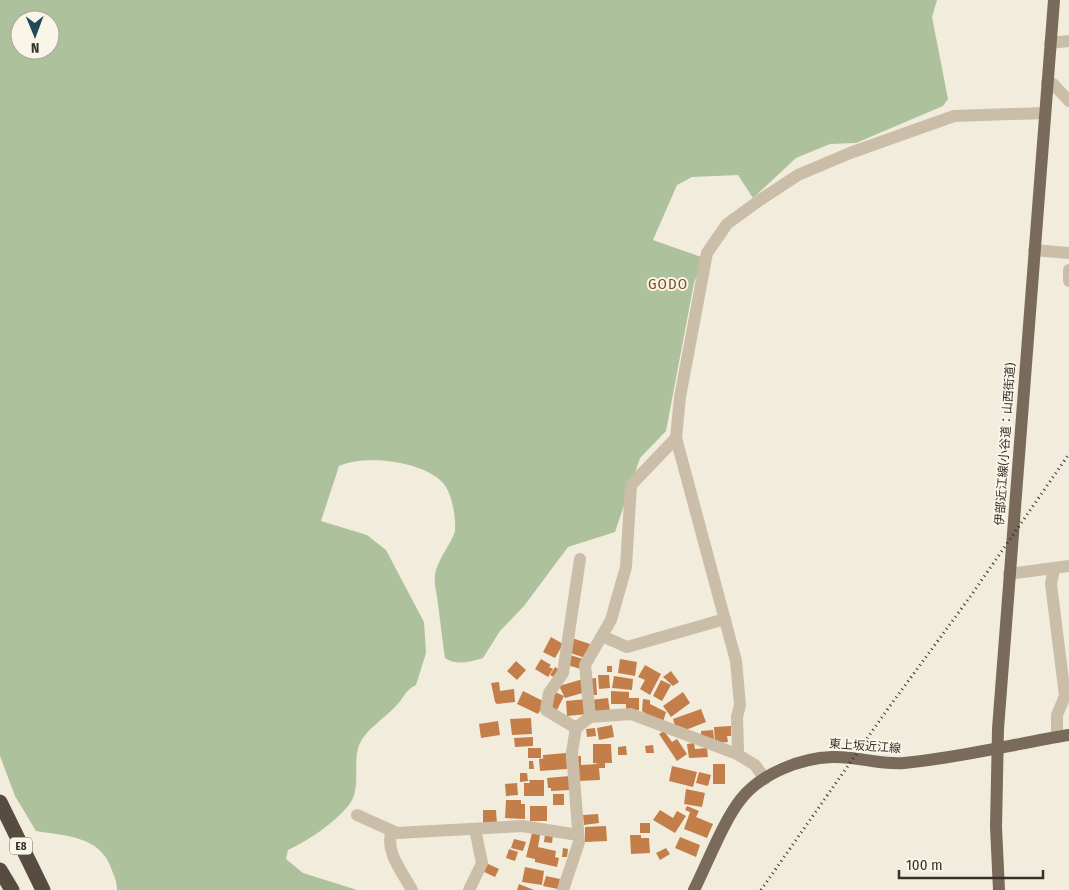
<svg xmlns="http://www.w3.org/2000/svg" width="1069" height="890" font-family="'Fira Sans Condensed','Noto Sans JP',sans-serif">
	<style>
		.green { fill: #aec19d; fill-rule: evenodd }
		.building { fill: #c47e49 }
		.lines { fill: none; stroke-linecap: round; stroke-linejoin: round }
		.minor { stroke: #cabea9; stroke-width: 12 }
		.major { stroke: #796a5a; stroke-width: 12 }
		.highway { stroke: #584c40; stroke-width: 15 }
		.rail { stroke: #373029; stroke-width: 3; stroke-dasharray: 1 4; stroke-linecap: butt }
		.labels { text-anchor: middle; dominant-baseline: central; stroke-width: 4; stroke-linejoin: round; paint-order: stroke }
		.shield { fill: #f9f5e9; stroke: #716b63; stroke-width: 1 }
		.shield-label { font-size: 11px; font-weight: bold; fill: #373029 }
		.street-label { font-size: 12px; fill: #373029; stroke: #f9f5e9 }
		.quarter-label { font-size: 15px; letter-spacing: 1px; fill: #854c23; stroke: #f9f5e9 }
	</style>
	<rect width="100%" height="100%" fill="#f2ecdd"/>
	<!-- green -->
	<path class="green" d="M0,0H937L932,17L948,99L943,106L856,143L830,144L796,158L753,198L738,175L692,177L677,185L653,240L704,258L694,283L666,431L640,458L615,532L568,547L524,606L500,631L483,658C469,662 457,666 445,658C442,638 440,618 437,597C436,591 434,582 435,575C437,560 455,538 455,530C456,517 452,493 443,483C424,461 364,454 339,466L321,521L367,535L386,550L424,622L426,653L416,685C405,690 404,698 396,706C384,719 366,729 359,745C352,764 362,788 349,805C333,824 309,840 288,850L286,859L303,873L357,890H117C117,882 114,875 111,868C100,836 66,836 36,831L15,796L0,756ZM20,20H50V50H20Z"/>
	<!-- building -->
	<g class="building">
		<path d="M551,637L563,644L555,658L543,652Z"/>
		<path d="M572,638L590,644L585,658L568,652Z"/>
		<path d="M570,655L583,659L581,669L567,665Z"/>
		<path d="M541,659L551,665L549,667L553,669L548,677L535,669Z"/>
		<path d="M620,659L637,662L635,676L618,673Z"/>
		<path d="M516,661L526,670L517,680L507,671Z"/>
		<path d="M645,665L661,674L650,695L640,689L645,680L638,677Z"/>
		<rect x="607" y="666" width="5" height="6"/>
		<path d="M555,667L561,671L557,679L550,675Z"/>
		<path d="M671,671L679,682L673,686L663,677Z"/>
		<path d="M598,675H609L610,688L599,689Z"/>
		<path d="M614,676L633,679L632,690L612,688Z"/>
		<path d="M596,678L597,695H589L588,679Z"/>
		<path d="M583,679L586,692L565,698L559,686Z"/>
		<path d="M661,680L671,685L662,701L653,696Z"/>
		<path d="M499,682L500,691L514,689L515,702L497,704L495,702L491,683Z"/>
		<path d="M523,691L545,702L538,714L517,704Z"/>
		<path d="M611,691L629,692V698H639V710H626V704H611Z"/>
		<path d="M555,692L564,696L556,712L547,708Z"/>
		<path d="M683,692L690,703L671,717L663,706Z"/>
		<path d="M608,698L610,712L592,714L590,700Z"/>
		<path d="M587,699L588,714L567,716L566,701Z"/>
		<path d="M643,699L650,700V704L666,712L663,722L644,715L645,713L642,711Z"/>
		<path d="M701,709L706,722L683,731L676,729L673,719Z"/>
		<path d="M531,718L532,734L512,735L510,719Z"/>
		<path d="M498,721L500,735L481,738L479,724Z"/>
		<path d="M612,725L614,737L599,740L597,728Z"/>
		<path d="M731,726V736H727L728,742L715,743L714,727Z"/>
		<path d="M595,728L596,736L587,737L586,729Z"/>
		<path d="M713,730L714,739L701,740V731Z"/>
		<path d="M664,731L672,742L677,739L687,754L677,761L659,734Z"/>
		<path d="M533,737V746L515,747L514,738Z"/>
		<path d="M694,743L695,749L707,748L708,757L689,758L687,744Z"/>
		<path d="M593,744H611L612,763H605V768H599L600,780L579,781L576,756H581V765L599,764L593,763Z"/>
		<path d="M653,745L654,753H646L645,746Z"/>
		<path d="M626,746L627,755H618V747Z"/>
		<rect x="528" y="748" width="13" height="10"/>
		<path d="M566,753L567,769L540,771L539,759L546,758H543V755Z"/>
		<path d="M529,761H533L534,769H529Z"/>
		<rect x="713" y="764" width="12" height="20"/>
		<path d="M672,766L697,772L693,787L669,781Z"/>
		<path d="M699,772L711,775L708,786L696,783Z"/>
		<path d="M520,773H527L528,781L520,782Z"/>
		<path d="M570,776L571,790L551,791V788H548L547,778Z"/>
		<path d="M529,780H544V796H524V783H530Z"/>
		<path d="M517,783L518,795L506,796L505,784Z"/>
		<path d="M686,789L705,793L702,807L684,804Z"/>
		<rect x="553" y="794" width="11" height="11"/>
		<path d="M506,800H521V804H525V819L505,818Z"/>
		<rect x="530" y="806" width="17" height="15"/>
		<path d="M687,806L699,811L696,817L713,824L707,838L684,829L690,812L685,810Z"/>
		<path d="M483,810H496L497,825H483Z"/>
		<path d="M660,810L673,818L677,811L686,816L675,833L653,820Z"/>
		<path d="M598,814L599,823L584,825L583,815Z"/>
		<rect x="640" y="823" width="10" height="10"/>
		<path d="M606,826L607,841L585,842V827Z"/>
		<path d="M532,833L540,835L538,847L556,851L555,857L559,858L557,867L535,862V859L526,857Z"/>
		<path d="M545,835H553L552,843L544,842Z"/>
		<path d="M630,835H641V838H649L650,853L631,854Z"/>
		<path d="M680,837L700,845L696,857L675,848Z"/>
		<path d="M514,839L526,842L523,851L511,848Z"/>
		<path d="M563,848L568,849L567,857H562Z"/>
		<path d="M666,848L670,854L660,860L656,853Z"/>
		<path d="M509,849L518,852L515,861L506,858Z"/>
		<path d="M486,863L499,869L495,877L482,871Z"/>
		<path d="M525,867L544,871L542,885L522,882Z"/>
		<path d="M546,876L560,879L558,889L543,886Z"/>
		<path d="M519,884L534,890H517Z"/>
	</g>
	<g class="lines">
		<!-- minor -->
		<g class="minor">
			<path d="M1050,43L1069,41"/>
			<path d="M1047,83L1053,84L1069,101"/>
			<path d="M1034,250L1069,253"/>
			<path d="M1069,270V281"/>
			<path d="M1054,569L1051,584L1065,696L1057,715V737"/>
			<path d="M1009,574L1069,566"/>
			<path d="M602,636L627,647L725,619"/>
			<path d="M590,717L585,665L611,620L626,567L631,485L676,438"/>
			<path d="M576,728L546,710L549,693L563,673L580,559"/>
			<path d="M737,754L738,749L737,717L740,705L736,661L676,438L680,397L707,253L727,224L760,200L798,175L850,153L954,116L1044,113"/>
			<path d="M357,815L397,833L522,826L578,835"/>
			<path d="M392,831C384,851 403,873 412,890"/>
			<path d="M469,890L482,863L475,829"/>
			<path d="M563,890L579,842L572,752L576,728L590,717L631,714L737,754L755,765L765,779"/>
		</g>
		<!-- major -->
		<g class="major">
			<path d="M694,890C707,864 724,820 741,799C762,773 801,758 832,757C857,756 879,765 904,763C959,758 1014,744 1069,735"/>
			<path d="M999,890L996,827L998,729L1054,0"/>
		</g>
		<!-- highway -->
		<g class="highway">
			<path d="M0,802L43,890"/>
			<path d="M0,870L12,890"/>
		</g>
		<!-- rail -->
		<path class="rail" d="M761,890L887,710L970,597L1069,454"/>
	</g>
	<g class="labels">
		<!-- shield labels -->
		<rect class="shield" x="10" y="837.5" width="22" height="17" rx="4"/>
		<g class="shield-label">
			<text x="21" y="846">E8</text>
		</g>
		<!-- street labels -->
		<g class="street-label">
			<text transform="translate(1005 444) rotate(-86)">伊部近江線(小谷道：山西街道)</text>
			<text transform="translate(865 746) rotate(4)">東上坂近江線</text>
		</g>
		<!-- quarter labels -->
		<g class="quarter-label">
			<text x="668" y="284">GODO</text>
		</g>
	</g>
	<!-- north arrow -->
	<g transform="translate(35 35) rotate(179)"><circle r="24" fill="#f9f5e9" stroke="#aba69c"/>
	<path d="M0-4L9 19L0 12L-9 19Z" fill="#1f4a58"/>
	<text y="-8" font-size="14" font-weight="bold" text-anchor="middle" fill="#373029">N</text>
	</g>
	<!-- scale -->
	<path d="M899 870v8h144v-8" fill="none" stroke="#373029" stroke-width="2.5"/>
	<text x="906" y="870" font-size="15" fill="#373029" stroke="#f9f5e9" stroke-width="4" paint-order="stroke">100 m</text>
</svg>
